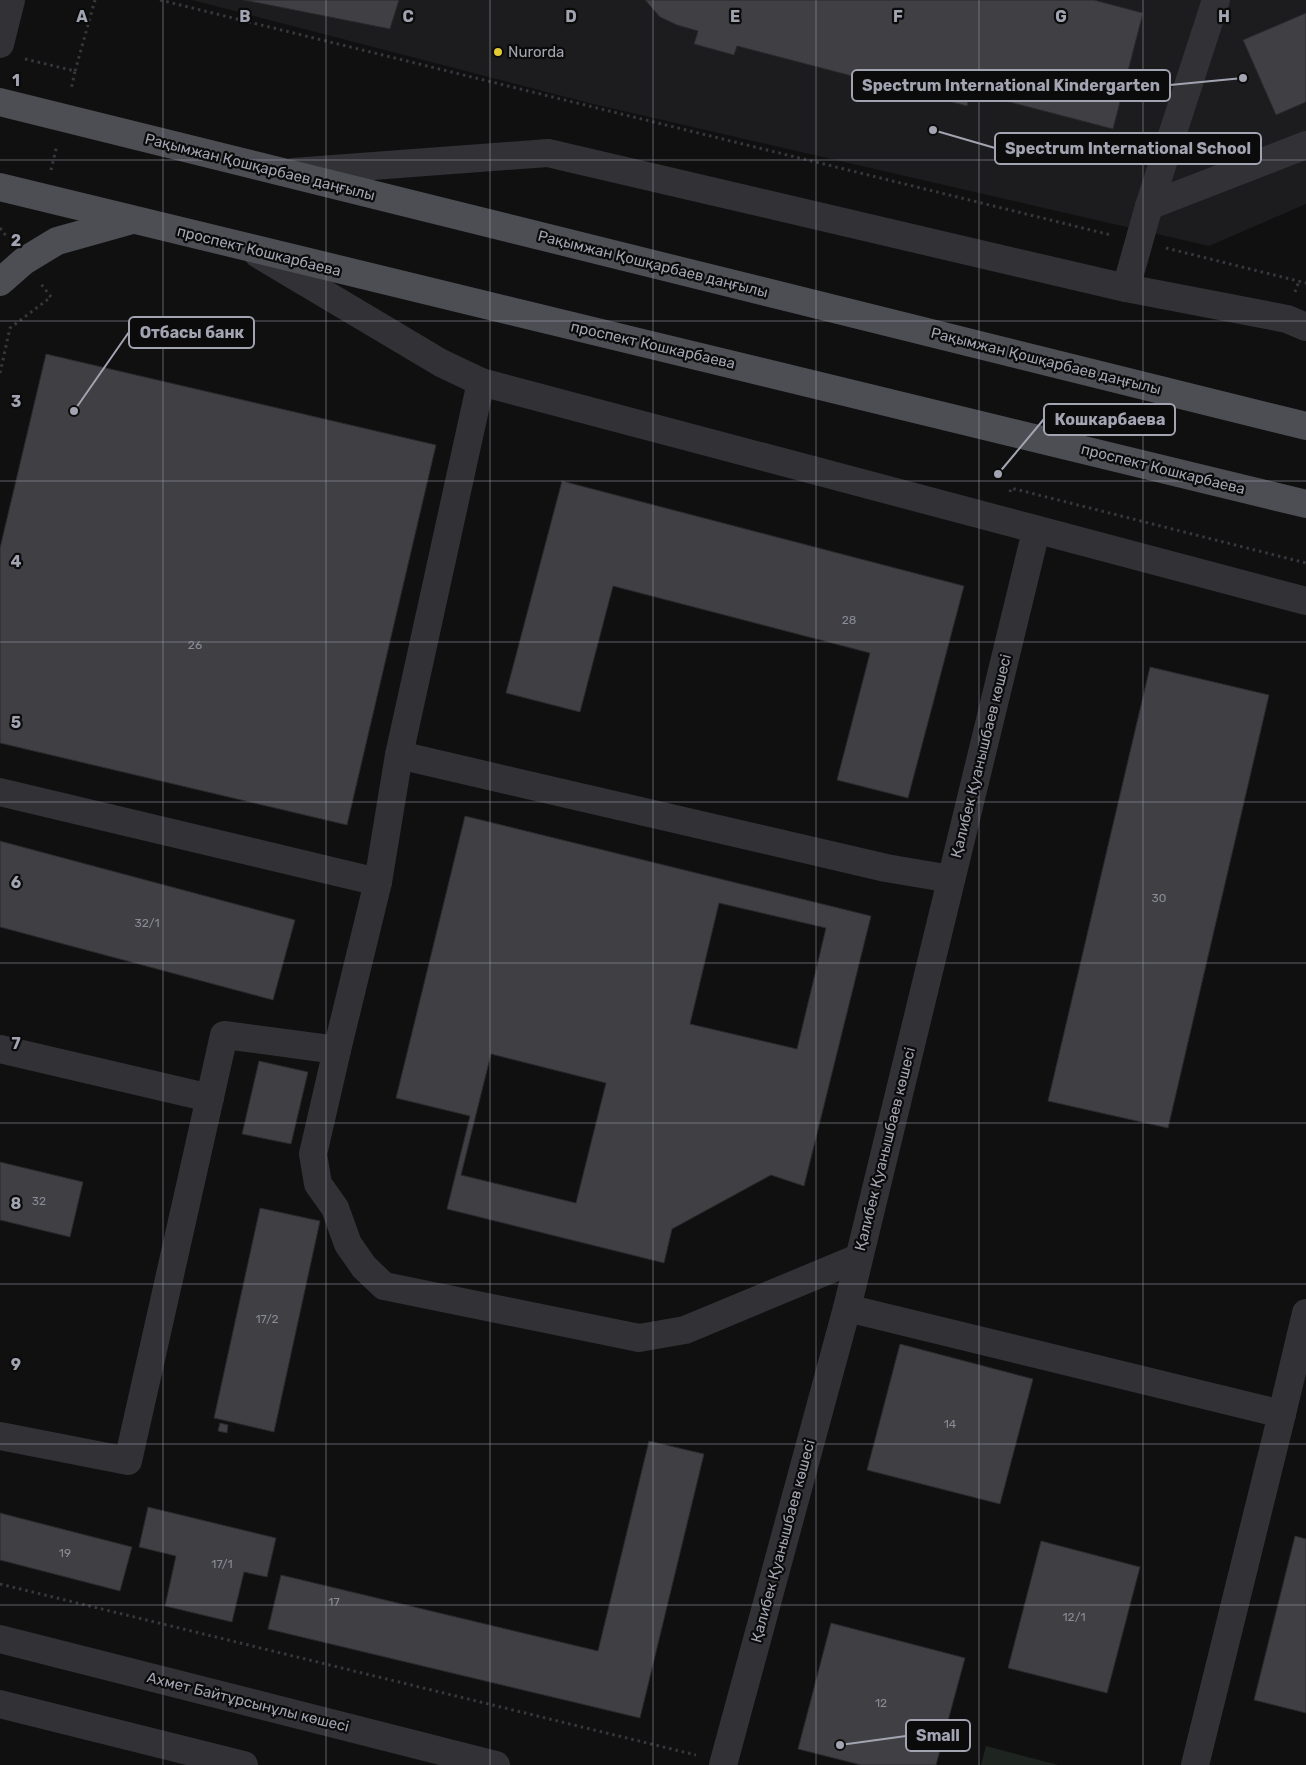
<svg xmlns="http://www.w3.org/2000/svg" width="1306" height="1765" font-family="Rubik,sans-serif">
	<style>
		.built { fill: #1c1c1e }
		.green { fill: #1e2520 }
		.building { fill: #3f3f44; stroke: #2a2a2d; fill-rule: evenodd }
		.lines { fill: none; stroke-linecap: round; stroke-linejoin: round }
		.path { stroke: #37383d; stroke-width: 3; stroke-dasharray: 2.5 4; stroke-linecap: butt }
		.minor { stroke: #313136; stroke-width: 28 }
		.major { stroke: #4d4d54; stroke-width: 28 }
		.grid { fill: none; stroke: #a2a4b1; stroke-width: 1; stroke-opacity: 0.55 }
		.poi-dot { fill: #e4ca34; stroke: #0b0b0c; stroke-width: 2 }
		.labels { text-anchor: middle; dominant-baseline: central; stroke-width: 4.5; stroke-linejoin: round; paint-order: stroke }
		.number-label { font-size: 12px; fill: #898b96 }
		.poi-label { font-size: 15px; fill: #a2a4b1; stroke: #0b0b0c; text-anchor: start }
		.street-label { font-size: 15px; fill: #a2a4b1; stroke: #0b0b0c }
		.grid-label { font-size: 16px; text-anchor: middle; font-weight: bold; fill: #a2a4b1; stroke: #0b0b0c; stroke-width: 4.5; stroke-linejoin: round; paint-order: stroke }
		.leader { fill: none; stroke: #a2a4b1; stroke-width: 2 }
		.callout-dot { fill: #a2a4b1; stroke: #0b0b0c; stroke-width: 2 }
		.callout { fill: #0b0b0c; stroke: #a2a4b1; stroke-width: 2 }
		.callout-label { font-size: 16px; text-anchor: middle; font-weight: bold; fill: #a2a4b1 }
	</style>
	<rect width="100%" height="100%" fill="#101011"/>
	<!-- built -->
	<path class="built" d="M192,0H1306V204L1209,246L593,104Z"/>
	<!-- green -->
	<path class="green" d="M986,1746L1058,1765H981Z"/>
	<!-- building -->
	<g class="building">
		<path d="M244,0H399L390,29Z"/>
		<path d="M645,0H1094L1143,13L1113,129L971,92L967,106L737,46L734,55L694,44L698,31L677,25L660,17Z"/>
		<path d="M1306,13V102L1276,115L1243,40Z"/>
		<path d="M46,354L436,445L347,825L0,743V548Z"/>
		<path d="M562,481L964,586L908,798L837,780L870,653L613,586L580,712L506,693Z"/>
		<path d="M1150,667L1269,695L1168,1128L1048,1101Z"/>
		<path d="M465,816L871,916L804,1186L771,1175L672,1229L664,1263L447,1209L470,1116L396,1098ZM719,903L826,928L797,1049L690,1024ZM491,1054L606,1083L576,1203L461,1175Z"/>
		<path d="M0,841L295,920L273,1000L0,927Z"/>
		<path d="M259,1061L308,1072L291,1144L242,1134Z"/>
		<path d="M0,1162L83,1182L70,1237L0,1220Z"/>
		<path d="M260,1208L320,1221L274,1432L214,1418Z"/>
		<path d="M900,1344L1033,1379L1000,1504L867,1470Z"/>
		<path d="M220,1423L228,1425L227,1433L218,1431Z"/>
		<path d="M649,1441L704,1454L640,1718L268,1629L281,1575L598,1651Z"/>
		<path d="M148,1507L276,1538L267,1577L244,1572L232,1622L165,1606L176,1556L139,1547Z"/>
		<path d="M0,1513L132,1547L120,1591L0,1560Z"/>
		<path d="M1295,1536L1306,1539V1713L1254,1700Z"/>
		<path d="M1041,1541L1140,1567L1107,1693L1008,1668Z"/>
		<path d="M831,1623L965,1658L936,1765H861L798,1749Z"/>
	</g>
	<g class="lines">
		<!-- path -->
		<g class="path">
			<path d="M160,0L1111,235"/>
			<path d="M25,59L75,71L71,90"/>
			<path d="M75,71L95,0"/>
			<path d="M51,170L57,145"/>
			<path d="M0,228L7,237"/>
			<path d="M1166,248L1306,283"/>
			<path d="M1295,292L1299,281"/>
			<path d="M0,373L10,328L51,297L41,284"/>
			<path d="M1010,492L1011,488L1306,563"/>
			<path d="M0,1584L696,1755"/>
		</g>
		<!-- minor -->
		<g class="minor">
			<path d="M0,44L11,0"/>
			<path d="M293,172L548,153L1126,288L1287,319L1306,327"/>
			<path d="M1149,206L1306,145"/>
			<path d="M258,254L441,363L481,382L1306,601"/>
			<path d="M1126,288L1149,206L1216,0"/>
			<path d="M399,755L886,868L951,879"/>
			<path d="M0,792L378,882"/>
			<path d="M0,1049L210,1098"/>
			<path d="M337,1050L313,1154L318,1184L335,1208L348,1244L364,1267L384,1286L639,1338L685,1330L858,1258"/>
			<path d="M847,1308L1282,1414L1195,1765"/>
			<path d="M1282,1414L1306,1313"/>
			<path d="M0,1436L128,1461L224,1035L337,1050L378,882L399,755L481,382"/>
			<path d="M0,1639L496,1765"/>
			<path d="M0,1704L244,1765"/>
			<path d="M723,1765L847,1308L1036,531"/>
		</g>
		<!-- major -->
		<g class="major">
			<path d="M0,102L1306,426"/>
			<path d="M0,187C435,295 871,396 1306,504"/>
			<path d="M0,282L24,261L57,241L132,220"/>
		</g>
	</g>
	<!-- grid -->
	<path class="grid" d="M163,0V1765M326,0V1765M490,0V1765M653,0V1765M816,0V1765M979,0V1765M1143,0V1765M0,160H1306M0,321H1306M0,481H1306M0,642H1306M0,802H1306M0,963H1306M0,1123H1306M0,1284H1306M0,1444H1306M0,1605H1306"/>
	<!-- markers -->
	<circle class="poi-dot" cx="498" cy="52" r="5"/>
	<g class="labels">
		<!-- number labels -->
		<g class="number-label">
			<text x="849" y="620">28</text>
			<text x="195" y="645">26</text>
			<text x="1159" y="898">30</text>
			<text x="147" y="923">32/1</text>
			<text x="39" y="1201">32</text>
			<text x="267" y="1319">17/2</text>
			<text x="950" y="1424">14</text>
			<text x="65" y="1553">19</text>
			<text x="222" y="1564">17/1</text>
			<text x="334" y="1602">17</text>
			<text x="1074" y="1617">12/1</text>
			<text x="881" y="1703">12</text>
		</g>
		<!-- poi labels -->
		<g class="poi-label">
			<text x="508" y="52">Nurorda</text>
		</g>
		<!-- street labels -->
		<g class="street-label">
			<text transform="translate(260 167) rotate(14)">Рақымжан Қошқарбаев даңғылы</text>
			<text transform="translate(259 251) rotate(14)">проспект Кошкарбаева</text>
			<text transform="translate(653 264) rotate(14)">Рақымжан Қошқарбаев даңғылы</text>
			<text transform="translate(653 345) rotate(13)">проспект Кошкарбаева</text>
			<text transform="translate(1046 361) rotate(14)">Рақымжан Қошқарбаев даңғылы</text>
			<text transform="translate(1163 469) rotate(14)">проспект Кошкарбаева</text>
			<text transform="translate(981 756) rotate(-76)">Қалибек Қуанышбаев көшесі</text>
			<text transform="translate(885 1149) rotate(-76)">Қалибек Қуанышбаев көшесі</text>
			<text transform="translate(783 1541) rotate(-75)">Қалибек Қуанышбаев көшесі</text>
			<text transform="translate(248 1702) rotate(14)">Ахмет Байтұрсынұлы көшесі</text>
		</g>
	</g>
	<g class="grid-label">
		<text x="82" y="22">A</text>
		<text x="245" y="22">B</text>
		<text x="408" y="22">C</text>
		<text x="571" y="22">D</text>
		<text x="735" y="22">E</text>
		<text x="898" y="22">F</text>
		<text x="1061" y="22">G</text>
		<text x="1224" y="22">H</text>
		<text x="16" y="86">1</text>
		<text x="16" y="246">2</text>
		<text x="16" y="407">3</text>
		<text x="16" y="567">4</text>
		<text x="16" y="728">5</text>
		<text x="16" y="888">6</text>
		<text x="16" y="1049">7</text>
		<text x="16" y="1209">8</text>
		<text x="16" y="1370">9</text>
	</g>
	<!-- callouts -->
	<path class="leader" d="M1243 78L1170 85M933 130L995 148M74 411L129 332M998 474L1044 419M840 1745L906 1736"/>
	<g class="callout-dot">
		<circle cx="1243" cy="78" r="5"/>
		<circle cx="933" cy="130" r="5"/>
		<circle cx="74" cy="411" r="5"/>
		<circle cx="998" cy="474" r="5"/>
		<circle cx="840" cy="1745" r="5"/>
	</g>
	<g class="callout">
		<rect x="852" y="70" width="318" height="31" rx="5"/>
		<rect x="995" y="133" width="266" height="31" rx="5"/>
		<rect x="129" y="317" width="125" height="31" rx="5"/>
		<rect x="1044" y="404" width="131" height="31" rx="5"/>
		<rect x="906" y="1720" width="64" height="31" rx="5"/>
	</g>
	<g class="callout-label">
		<text x="1011" y="91">Spectrum International Kindergarten</text>
		<text x="1128" y="154">Spectrum International School</text>
		<text x="192" y="338">Отбасы банк</text>
		<text x="1110" y="425">Кошкарбаева</text>
		<text x="938" y="1741">Small</text>
	</g>
</svg>
